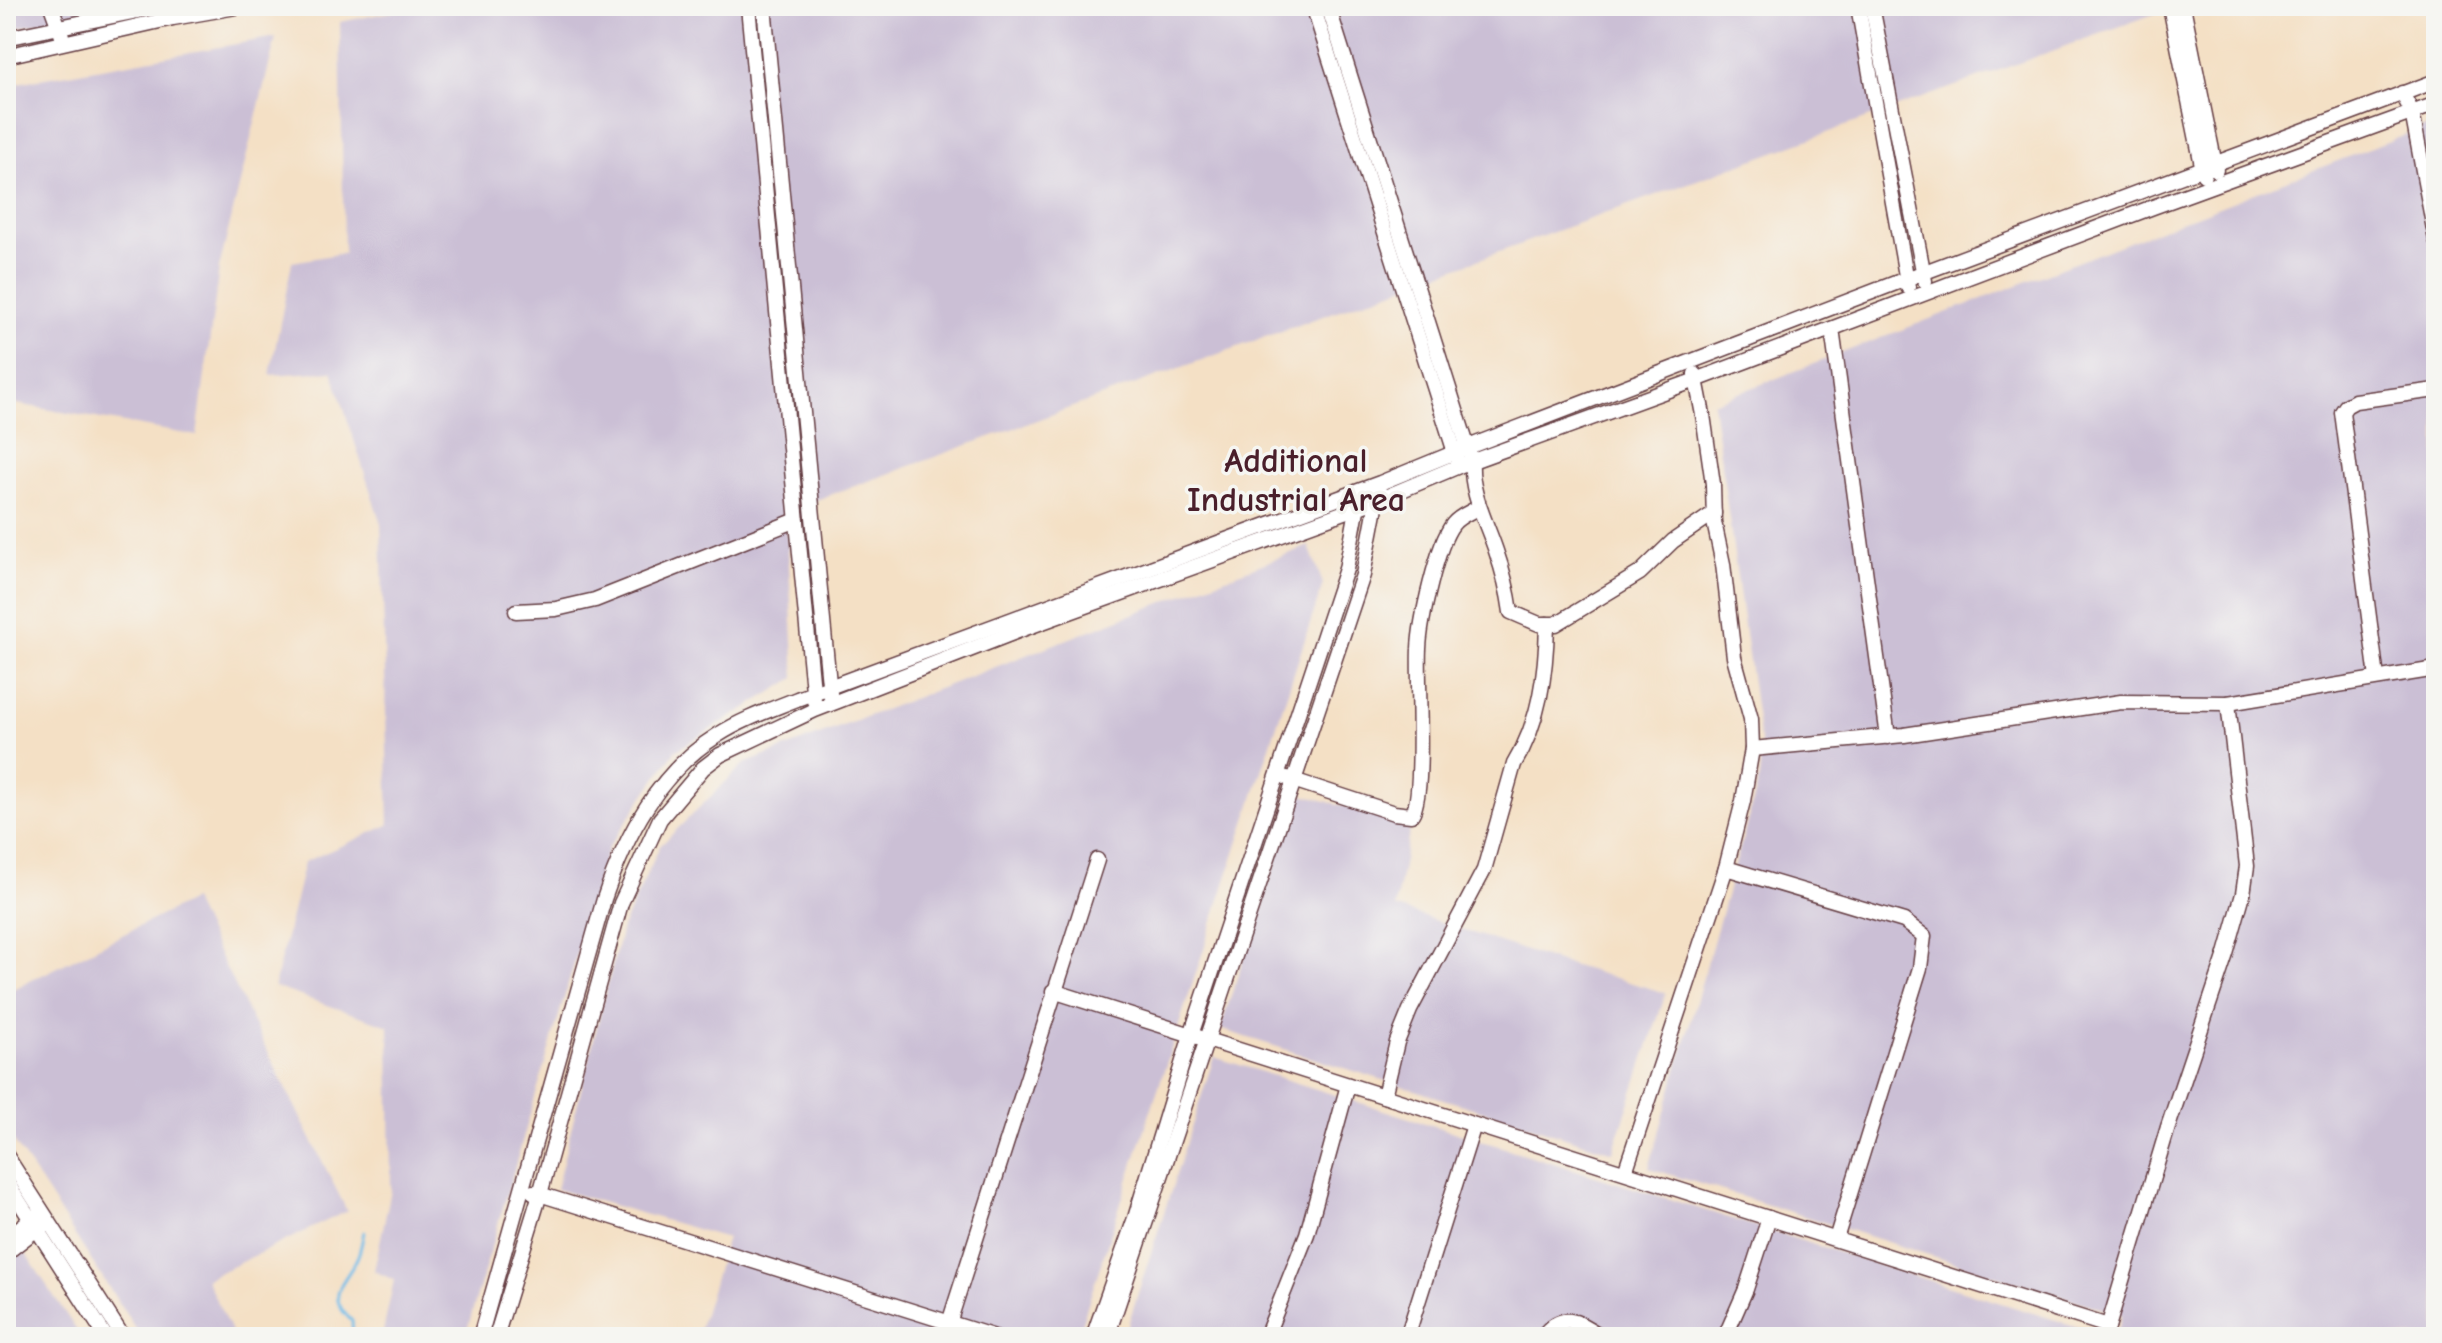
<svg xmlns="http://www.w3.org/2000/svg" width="2442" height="1343" font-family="'Comic Neue',sans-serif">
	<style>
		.industrial { fill: #cbbfd5 }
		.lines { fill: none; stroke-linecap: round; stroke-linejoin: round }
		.stream { stroke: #6ebbe8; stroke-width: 3 }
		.minor-casing { stroke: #643c42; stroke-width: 17 }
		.minor { stroke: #fff; stroke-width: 14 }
		.labels { text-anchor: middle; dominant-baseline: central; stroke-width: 7; stroke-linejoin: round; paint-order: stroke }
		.district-label { font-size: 34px; font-weight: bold; fill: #4a1f2b; stroke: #f6f6f2 }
	</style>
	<rect width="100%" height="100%" fill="#f6f6f2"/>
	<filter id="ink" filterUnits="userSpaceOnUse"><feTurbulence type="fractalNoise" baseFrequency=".0125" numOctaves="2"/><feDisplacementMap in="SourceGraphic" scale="16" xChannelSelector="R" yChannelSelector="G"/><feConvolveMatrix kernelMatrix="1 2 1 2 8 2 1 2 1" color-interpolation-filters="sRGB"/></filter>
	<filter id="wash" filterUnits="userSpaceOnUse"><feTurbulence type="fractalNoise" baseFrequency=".006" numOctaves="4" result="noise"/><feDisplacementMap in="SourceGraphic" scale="32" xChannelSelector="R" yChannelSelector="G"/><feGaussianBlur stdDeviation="1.8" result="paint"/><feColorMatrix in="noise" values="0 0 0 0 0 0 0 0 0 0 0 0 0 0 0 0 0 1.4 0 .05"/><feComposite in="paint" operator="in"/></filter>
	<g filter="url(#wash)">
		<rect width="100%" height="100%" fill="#f4e0c5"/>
		<!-- industrial -->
		<g class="industrial">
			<path d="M6,6H122L6,30Z"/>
			<path d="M421,6H2176L786,511L795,678L675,751L608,848L465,1337H382L394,1280L374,1271L391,1190L389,1026L274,987L304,862L389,825L381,524L332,371L270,375L292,262L344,253L340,22Z"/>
			<path d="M276,37L219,268L197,436L6,402V85Z"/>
			<path d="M2436,123V1337H2116L2122,1315L1649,1168L1760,777V741L1713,403Z"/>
			<path d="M1309,546L1323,584L1077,1337H697L727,1238L556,1189L622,928L660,846L744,764Z"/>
			<path d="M1298,794L1411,823L1395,907L1547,958L1666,993L1613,1152L1220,1029Z"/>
			<path d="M192,900L347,1211L206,1279L234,1337H141L6,1129V993Z"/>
			<path d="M1214,1057L2084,1329L2082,1337H1124Z"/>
			<path d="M24,1251L81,1337H6V1265Z"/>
		</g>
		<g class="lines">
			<!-- stream -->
			<path class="stream" d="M353,1337L352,1321C323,1294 345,1284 357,1258C361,1250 362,1240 364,1232"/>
		</g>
	</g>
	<g filter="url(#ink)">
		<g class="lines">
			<!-- minor casing -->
			<g class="minor-casing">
				<g id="minor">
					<path d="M51,6L62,36"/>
					<path d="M748,6L814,701"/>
					<path d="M764,6L830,694"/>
					<path d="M1313,6L1457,459"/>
					<path d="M1328,6L1472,461C1470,493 1486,521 1496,551C1503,571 1508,590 1511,612L1539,624H1556L1640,573L1673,541L1714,513"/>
					<path d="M1858,6L1908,287"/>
					<path d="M1872,6L1925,281"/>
					<path d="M2170,6L2204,175"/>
					<path d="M2183,6L2216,170"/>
					<path d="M6,38L162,6"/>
					<path d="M6,56L173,18L242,6"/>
					<path d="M2402,93L2412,112L2436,240"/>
					<path d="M1832,329L1888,737"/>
					<path d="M516,611L556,609L595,600L797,520"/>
					<path d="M2377,678L2342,412L2346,406L2355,401L2436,390"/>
					<path d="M1752,749L1904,735L2121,702L2228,703L2436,669"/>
					<path d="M1287,778L1394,813L1411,815C1426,801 1417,677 1419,649C1420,622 1437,544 1453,524C1459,516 1471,512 1479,507"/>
					<path d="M1726,868L1904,921L1924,936L1920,968L1836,1239"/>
					<path d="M1053,991L2108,1326"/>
					<path d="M1384,1096L1397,1042L1410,1010L1484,870L1514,764C1540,722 1546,672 1547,624"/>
					<path d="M6,1155L123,1337"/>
					<path d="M1625,1172L1726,868L1743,801L1752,749L1751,719L1734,657L1723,564L1714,522L1713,484L1703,415L1695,374"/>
					<path d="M6,1181L106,1337"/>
					<path d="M533,1192L995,1337"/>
					<path d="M6,1238L38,1214"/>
					<path d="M6,1253L42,1225"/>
					<path d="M949,1323L1097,860"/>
					<path d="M480,1337L604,899C626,835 658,772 718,735C743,719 770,710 797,699L1380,483L1468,447L1906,279L2436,81"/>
					<path d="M496,1337L540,1194L621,903L660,819L703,768L720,755L815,710L1023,629L1378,500L1459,466L1696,380L2153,207L2436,104"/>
					<path d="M1093,1337L1135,1218L1191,1035L1346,569L1359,499"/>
					<path d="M1107,1337L1363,575L1379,491"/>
					<path d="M1266,1337L1307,1234L1348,1085"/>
					<path d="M1407,1337L1474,1125"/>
					<path d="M1542,1337C1562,1310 1577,1321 1602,1337"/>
					<path d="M1725,1337L1746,1289L1769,1218"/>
					<path d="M2105,1337L2168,1127L2226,954L2243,894L2247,866L2228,703"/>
				</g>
			</g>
			<!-- minor -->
			<use href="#minor" class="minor"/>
		</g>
	</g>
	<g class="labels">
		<!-- district labels -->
		<g class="district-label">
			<text x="1296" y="461">Additional<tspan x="1296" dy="39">Industrial Area</tspan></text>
		</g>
	</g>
	<!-- margin -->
	<rect width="2442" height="1343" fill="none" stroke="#f6f6f2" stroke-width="32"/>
</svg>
